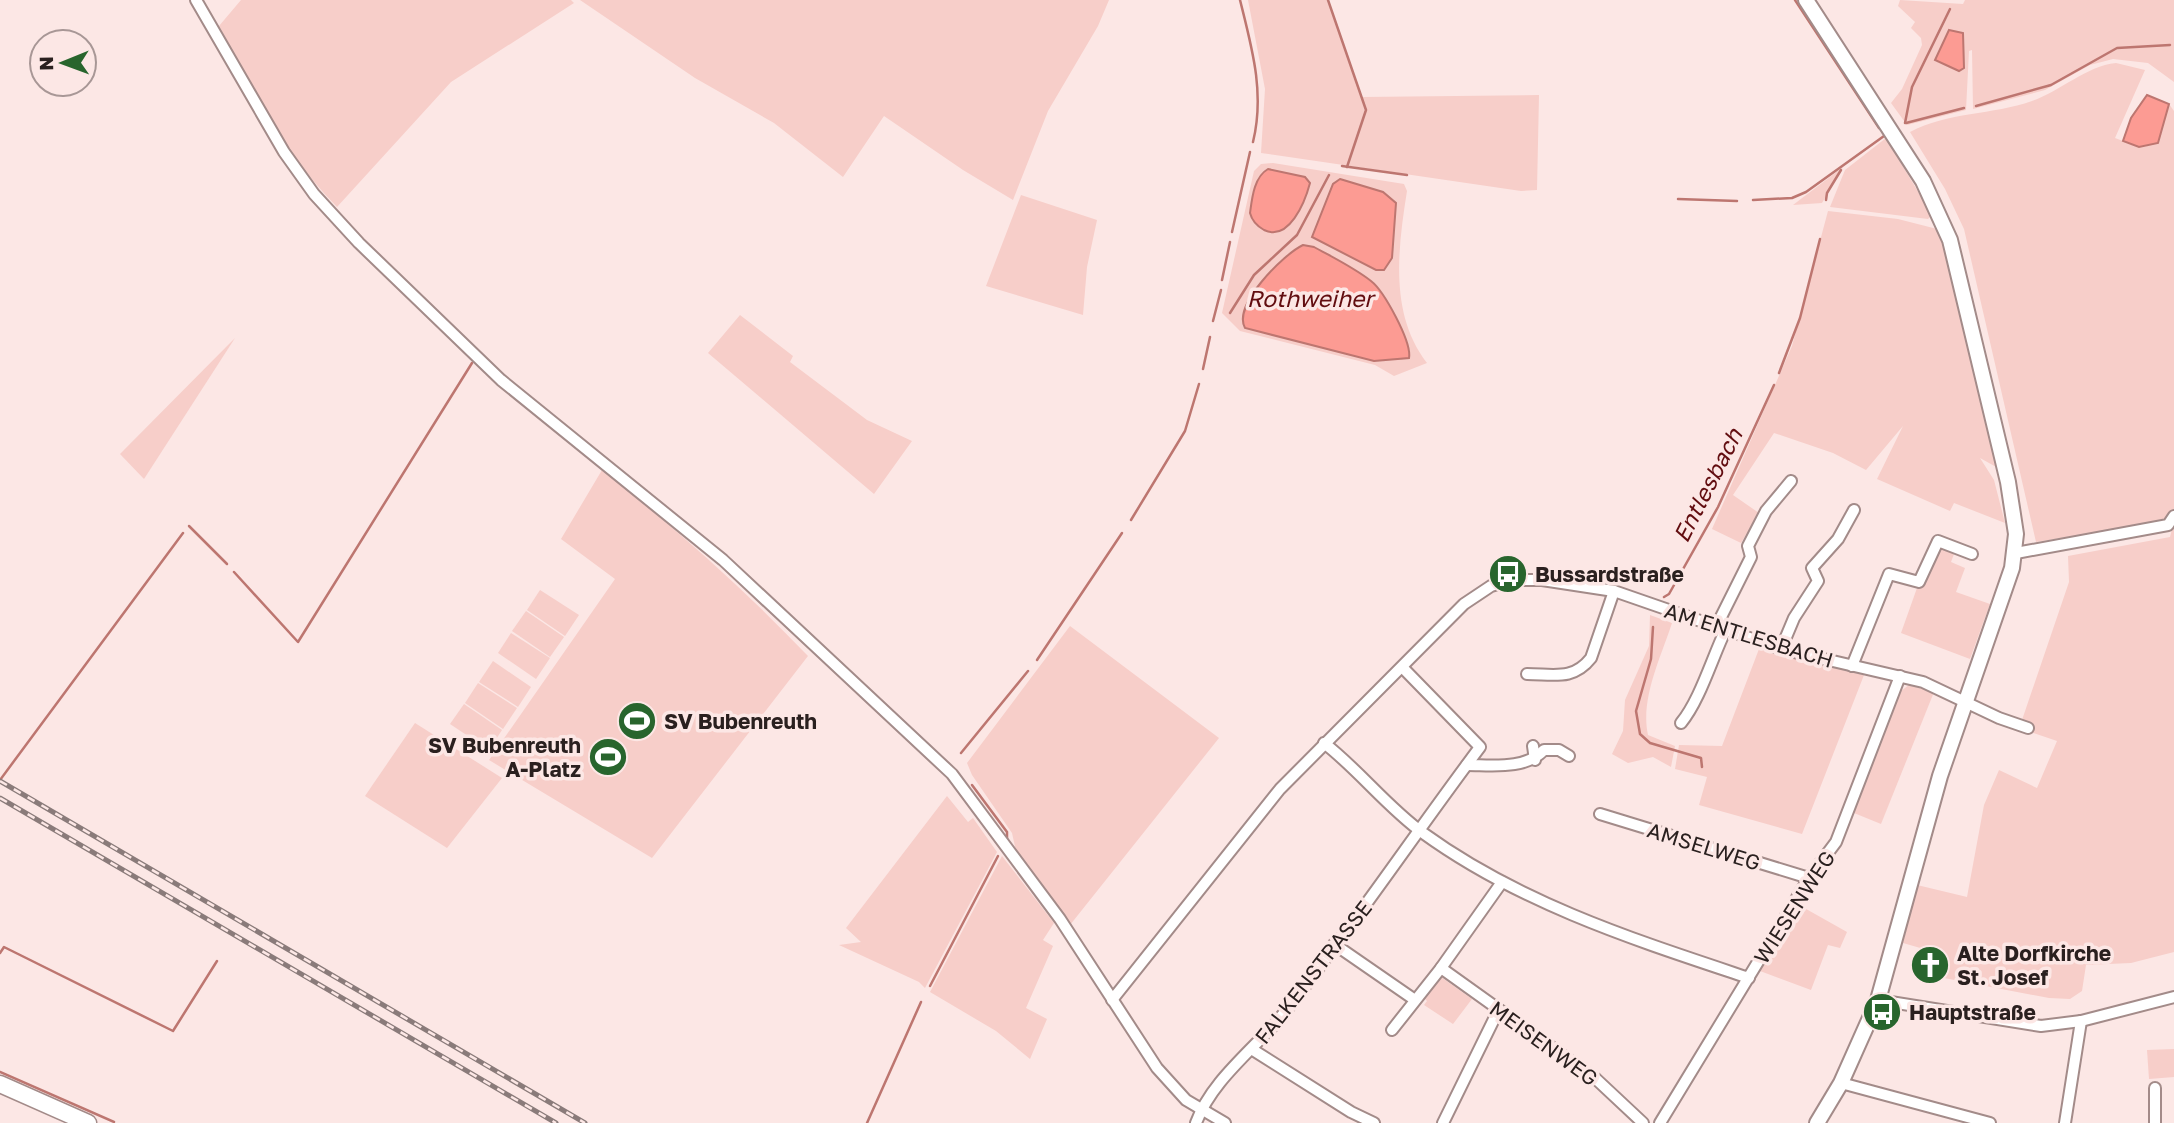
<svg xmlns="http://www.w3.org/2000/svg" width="2174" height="1123" font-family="'Golos Text',sans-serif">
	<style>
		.green { fill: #f7cec9; fill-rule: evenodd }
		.water { fill: #fc9b93; stroke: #bd7670; stroke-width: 2 }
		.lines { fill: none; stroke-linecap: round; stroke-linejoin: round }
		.stream { stroke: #bd7670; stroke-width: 2.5 }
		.minor-casing { stroke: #a38b89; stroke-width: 14 }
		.tertiary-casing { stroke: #a38b89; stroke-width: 18 }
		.secondary-casing { stroke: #a38b89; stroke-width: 19 }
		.minor { stroke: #fff; stroke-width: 10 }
		.tertiary { stroke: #fff; stroke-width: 14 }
		.secondary { stroke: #fff; stroke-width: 16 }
		.rail-casing { stroke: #8a7b7a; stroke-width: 5 }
		.rail { stroke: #fce7e5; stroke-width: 2.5; stroke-dasharray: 8; stroke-linecap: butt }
		.labels { text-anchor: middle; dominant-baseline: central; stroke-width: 7; stroke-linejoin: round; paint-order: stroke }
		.poi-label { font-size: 21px; font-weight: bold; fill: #2a201f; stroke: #fce7e5; text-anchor: start }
		.street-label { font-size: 21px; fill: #2a201f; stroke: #fce7e5 }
		.water-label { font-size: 23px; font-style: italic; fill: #620d10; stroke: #fce7e5 }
	</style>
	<rect width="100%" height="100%" fill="#fce7e5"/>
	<!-- green -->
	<g class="green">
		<path d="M241,0H571L574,3L451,82L337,207C286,156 252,89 219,26Z"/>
		<path d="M580,0H1109L1098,26L1048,111L1013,200L963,170L884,116L843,177L774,123L695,78Z"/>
		<path d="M1248,0H1328L1362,97L1539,95L1537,190L1521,191L1261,153L1265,89Z"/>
		<path d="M1900,0L1963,4L1965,0H2174V82L2148,63L2113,59L2090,65L2045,90L1973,109L1972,50L1969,51L1966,110L1907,125L1891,103L1902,89L1922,45L1921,38L1911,28L1915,22L1898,6ZM1949,30L1963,33L1964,68L1959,71L1935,61Z"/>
		<path d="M2116,63L2145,70L2115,138L2139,147L2164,122L2169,104L2174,111V511L2169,521L2036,542L1964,229L1945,189L1910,132C1947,112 1993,115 2032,101C2061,91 2086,66 2116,63Z"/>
		<path d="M1886,138L1932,215L1928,219L1830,207L1845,170Z"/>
		<path d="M1273,163L1404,184L1407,191C1398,248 1389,314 1427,363L1394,376L1375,365L1240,331L1222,313L1254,171L1261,164ZM1303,245L1314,247L1373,282L1393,314L1410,351L1256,292L1280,261Z"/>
		<path d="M1843,167L1822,203L1793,205Z"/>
		<path d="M1021,195L1097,220L1087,267L1083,315L986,286Z"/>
		<path d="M1828,211L1898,219L1941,230L1998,468L1980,458L1994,480L2005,523L1954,503L1950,511L1877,479L1903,426L1866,470L1833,453L1774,433L1733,495L1759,513L1741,543L1712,529L1792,346Z"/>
		<path d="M740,315L793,356L790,362L867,420L912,441L874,494L708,353Z"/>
		<path d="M235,338L144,479L120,454Z"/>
		<path d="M602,470C675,528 743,588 808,656L652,858L489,760L615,579L561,539Z"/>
		<path d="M2174,521V952L2131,963L2086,965L2082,991L2070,999L2049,998L1944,978L1948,956L1903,943L1917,885L1967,897L1984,805L1999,770L2037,788L2057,741L2028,731L2031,723L2022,720L2069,582L2068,556L2170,537Z"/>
		<path d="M1945,549L1954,554L1951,562L1965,568L1956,592L1990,604L1970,659L1901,633L1917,588L1923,587L1939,551Z"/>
		<path d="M540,590L579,615L565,636L527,610Z"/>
		<path d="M526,611L564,637L550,657L512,631Z"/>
		<path d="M1650,615L1672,623C1661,657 1640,699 1648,735L1675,746L1671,767L1653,757L1628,763L1612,754L1623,731L1625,700L1649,646Z"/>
		<path d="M1070,626L1219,738L1070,925L1016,851L1012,833L972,775L967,763Z"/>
		<path d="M511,633L550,658L536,679L498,653Z"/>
		<path d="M1759,649L1864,675L1802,834L1699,805L1707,777L1675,769L1679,745L1722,746Z"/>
		<path d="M493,661L531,687L518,707L479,682Z"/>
		<path d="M478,683L517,708L503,729L465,703Z"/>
		<path d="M1909,685L1934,692L1881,824L1854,813L1901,691Z"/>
		<path d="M464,704L502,730L489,750L450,724Z"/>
		<path d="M415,723L502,778L447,848L365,796Z"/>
		<path d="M947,796L968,822L973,818L997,852L925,988L919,982L839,945L861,942L846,928Z"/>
		<path d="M1002,856L1054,923L1043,940L1053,946L1026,1008L1047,1019L1030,1059L996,1031L930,992Z"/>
		<path d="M1799,905L1847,932L1840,948L1828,945L1811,990L1760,971Z"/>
		<path d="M1441,977L1472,999L1453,1024L1424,1005L1427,1001L1423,997Z"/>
		<path d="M2174,1049V1077L2149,1079L2147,1050Z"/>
	</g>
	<!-- water -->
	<g class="water">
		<path d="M1949,30L1963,33L1964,68L1959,71L1935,60Z"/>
		<path d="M2147,95L2169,104L2158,143L2139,147L2123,141L2131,118Z"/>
		<path d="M1268,169L1305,177L1310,183C1305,202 1289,242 1264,230C1257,226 1252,221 1250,213C1252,198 1254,177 1268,169Z"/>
		<path d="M1340,179L1383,192L1396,203L1392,258L1384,270H1376L1312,237L1333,184Z"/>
		<path d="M1303,245L1314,247C1332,257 1353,267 1371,281C1384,291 1412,342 1409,358L1374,361L1245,328C1232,305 1284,254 1303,245Z"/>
	</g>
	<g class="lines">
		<!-- stream -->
		<g class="stream">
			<path d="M1240,0C1252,48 1265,93 1253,142"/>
			<path d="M1328,0L1366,110L1347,167"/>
			<path d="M1795,0L1879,128"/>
			<path d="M1976,106L2051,85L2117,48L2170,45"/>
			<path d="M1905,123L1912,87L1950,9"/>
			<path d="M1906,123L1964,108"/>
			<path d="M1342,166L1407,175"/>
			<path d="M1678,199L1737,201"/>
			<path d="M1753,200L1792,198L1806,192L1884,136"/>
			<path d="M1826,200L1827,193L1841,170"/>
			<path d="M1232,232L1250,152"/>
			<path d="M1222,280L1230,242"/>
			<path d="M1230,313L1254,275L1297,235L1329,175"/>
			<path d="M1213,321L1221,290"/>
			<path d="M1203,369L1210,337"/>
			<path d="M1779,373L1800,318L1820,239"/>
			<path d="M1131,520L1185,431L1199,384"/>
			<path d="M189,526L227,564"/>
			<path d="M234,572L298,642L472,363"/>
			<path d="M1664,597L1669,594L1718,507L1774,385"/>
			<path d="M1653,627L1651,659L1636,711L1640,734L1650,743L1701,758L1702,767"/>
			<path d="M1037,660L1122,533"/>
			<path d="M961,753L1028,671"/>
			<path d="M0,780L183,533"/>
			<path d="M972,785L1007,832V839"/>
			<path d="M0,953L4,947L173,1031L217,961"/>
			<path d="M930,986L998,856"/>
			<path d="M0,1072L114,1122"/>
			<path d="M867,1123L921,1002"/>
		</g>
		<!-- minor casing -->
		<g class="minor-casing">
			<g id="minor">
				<path d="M196,0L284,152L314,194L359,243L501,380L723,560L952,774L1060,919L1157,1068L1186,1100L1225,1123"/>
				<path d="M2016,553L2168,525L2174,516"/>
				<path d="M1717,625L1751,557L1748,546L1766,511L1791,481"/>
				<path d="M1781,649L1794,618L1818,581L1812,568L1838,539L1854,510"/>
				<path d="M1852,666L1889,574L1919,582L1938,541L1972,554"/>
				<path d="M1527,674C1553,674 1573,681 1591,658L1614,591"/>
				<path d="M1681,723C1700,700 1712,658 1726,629"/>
				<path d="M1324,743C1359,770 1387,807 1423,833C1521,904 1635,940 1749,978"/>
				<path d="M1533,746L1535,760"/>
				<path d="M1467,765C1492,765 1525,770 1544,750H1559L1569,756"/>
				<path d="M1600,814L1809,878"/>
				<path d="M1334,944L1415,1000"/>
				<path d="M1441,968L1596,1079L1643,1123"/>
				<path d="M1112,1000L1280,789L1464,604L1491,586L1511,580H1542L1614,591L1781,649L1923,682L1999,718L2028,728"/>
				<path d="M1878,1000L2041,1026L2081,1021L2174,997"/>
				<path d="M1392,1030L1441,968L1502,882"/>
				<path d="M1253,1050L1351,1112L1374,1123"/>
				<path d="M1841,1083L1990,1123"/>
				<path d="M2155,1088V1123"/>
				<path d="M1196,1123C1212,1079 1256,1048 1285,1012C1353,926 1414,835 1480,747L1403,668"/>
				<path d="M1443,1123L1498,1011"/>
				<path d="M1660,1123L1809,878L1836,842L1900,676"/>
				<path d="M2065,1123L2081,1021"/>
			</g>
		</g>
		<!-- tertiary casing -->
		<g class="tertiary-casing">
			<path id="tertiary" d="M1806,0L1923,181L1950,240L2008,482L2016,534L2012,568L1940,776L1878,1000L1841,1083L1817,1123"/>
		</g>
		<!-- secondary casing -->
		<g class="secondary-casing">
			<path id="secondary" d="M0,1084L88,1123"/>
		</g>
		<!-- minor -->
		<use href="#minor" class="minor"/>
		<!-- tertiary -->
		<use href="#tertiary" class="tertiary"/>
		<!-- secondary -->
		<use href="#secondary" class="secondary"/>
		<!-- rail casing -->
		<g class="rail-casing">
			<g id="rail">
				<path d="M0,781L585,1123"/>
				<path d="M0,798L556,1123"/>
			</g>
		</g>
		<!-- rail -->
		<use href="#rail" class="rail"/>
	</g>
	<!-- icons -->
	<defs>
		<g id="bus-disc" transform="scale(2.0125)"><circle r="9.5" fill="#28652d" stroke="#fce7e5"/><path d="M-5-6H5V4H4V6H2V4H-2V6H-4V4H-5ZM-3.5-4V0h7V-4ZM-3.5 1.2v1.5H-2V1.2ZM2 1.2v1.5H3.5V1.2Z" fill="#fff"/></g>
		<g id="stadium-disc" transform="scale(2.0125)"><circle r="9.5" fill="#28652d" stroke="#fce7e5"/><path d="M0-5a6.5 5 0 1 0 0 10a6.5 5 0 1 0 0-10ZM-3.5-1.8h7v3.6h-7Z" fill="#fff"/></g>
		<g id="church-disc" transform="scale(2.0125)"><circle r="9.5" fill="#28652d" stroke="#fce7e5"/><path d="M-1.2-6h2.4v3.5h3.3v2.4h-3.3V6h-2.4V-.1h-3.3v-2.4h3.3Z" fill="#fff"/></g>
	</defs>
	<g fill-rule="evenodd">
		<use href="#bus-disc" x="1508" y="574"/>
		<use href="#stadium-disc" x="637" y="721"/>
		<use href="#stadium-disc" x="608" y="757"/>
		<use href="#church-disc" x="1930" y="965"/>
		<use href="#bus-disc" x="1882" y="1012"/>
	</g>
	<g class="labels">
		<!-- poi labels -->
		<g class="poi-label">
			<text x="1535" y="574">Bussardstraße</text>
			<text x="664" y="721">SV Bubenreuth</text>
			<text x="581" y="745" text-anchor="end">SV Bubenreuth<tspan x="581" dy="24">A-Platz</tspan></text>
			<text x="1957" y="953">Alte Dorfkirche<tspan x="1957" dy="24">St. Josef</tspan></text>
			<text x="1909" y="1012">Hauptstraße</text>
		</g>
		<!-- street labels -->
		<g class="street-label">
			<text transform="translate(1749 635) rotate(17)">AM ENTLESBACH</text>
			<text transform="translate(1704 846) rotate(17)">AMSELWEG</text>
			<text transform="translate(1794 907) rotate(-57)">WIESENWEG</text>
			<text transform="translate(1313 972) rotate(-52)">FALKENSTRASSE</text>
			<text transform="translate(1544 1043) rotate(36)">MEISENWEG</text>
		</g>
		<!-- water labels -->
		<g class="water-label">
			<text x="1310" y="298">Rothweiher</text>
			<text transform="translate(1707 485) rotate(-63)">Entlesbach</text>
		</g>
	</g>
	<!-- north arrow -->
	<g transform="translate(63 63) rotate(269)"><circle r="33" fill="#fce7e5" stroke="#a89796" stroke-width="2"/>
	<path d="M0-5L12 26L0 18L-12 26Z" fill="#28652d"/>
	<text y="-10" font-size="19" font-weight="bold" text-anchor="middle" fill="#2a201f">N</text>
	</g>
</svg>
